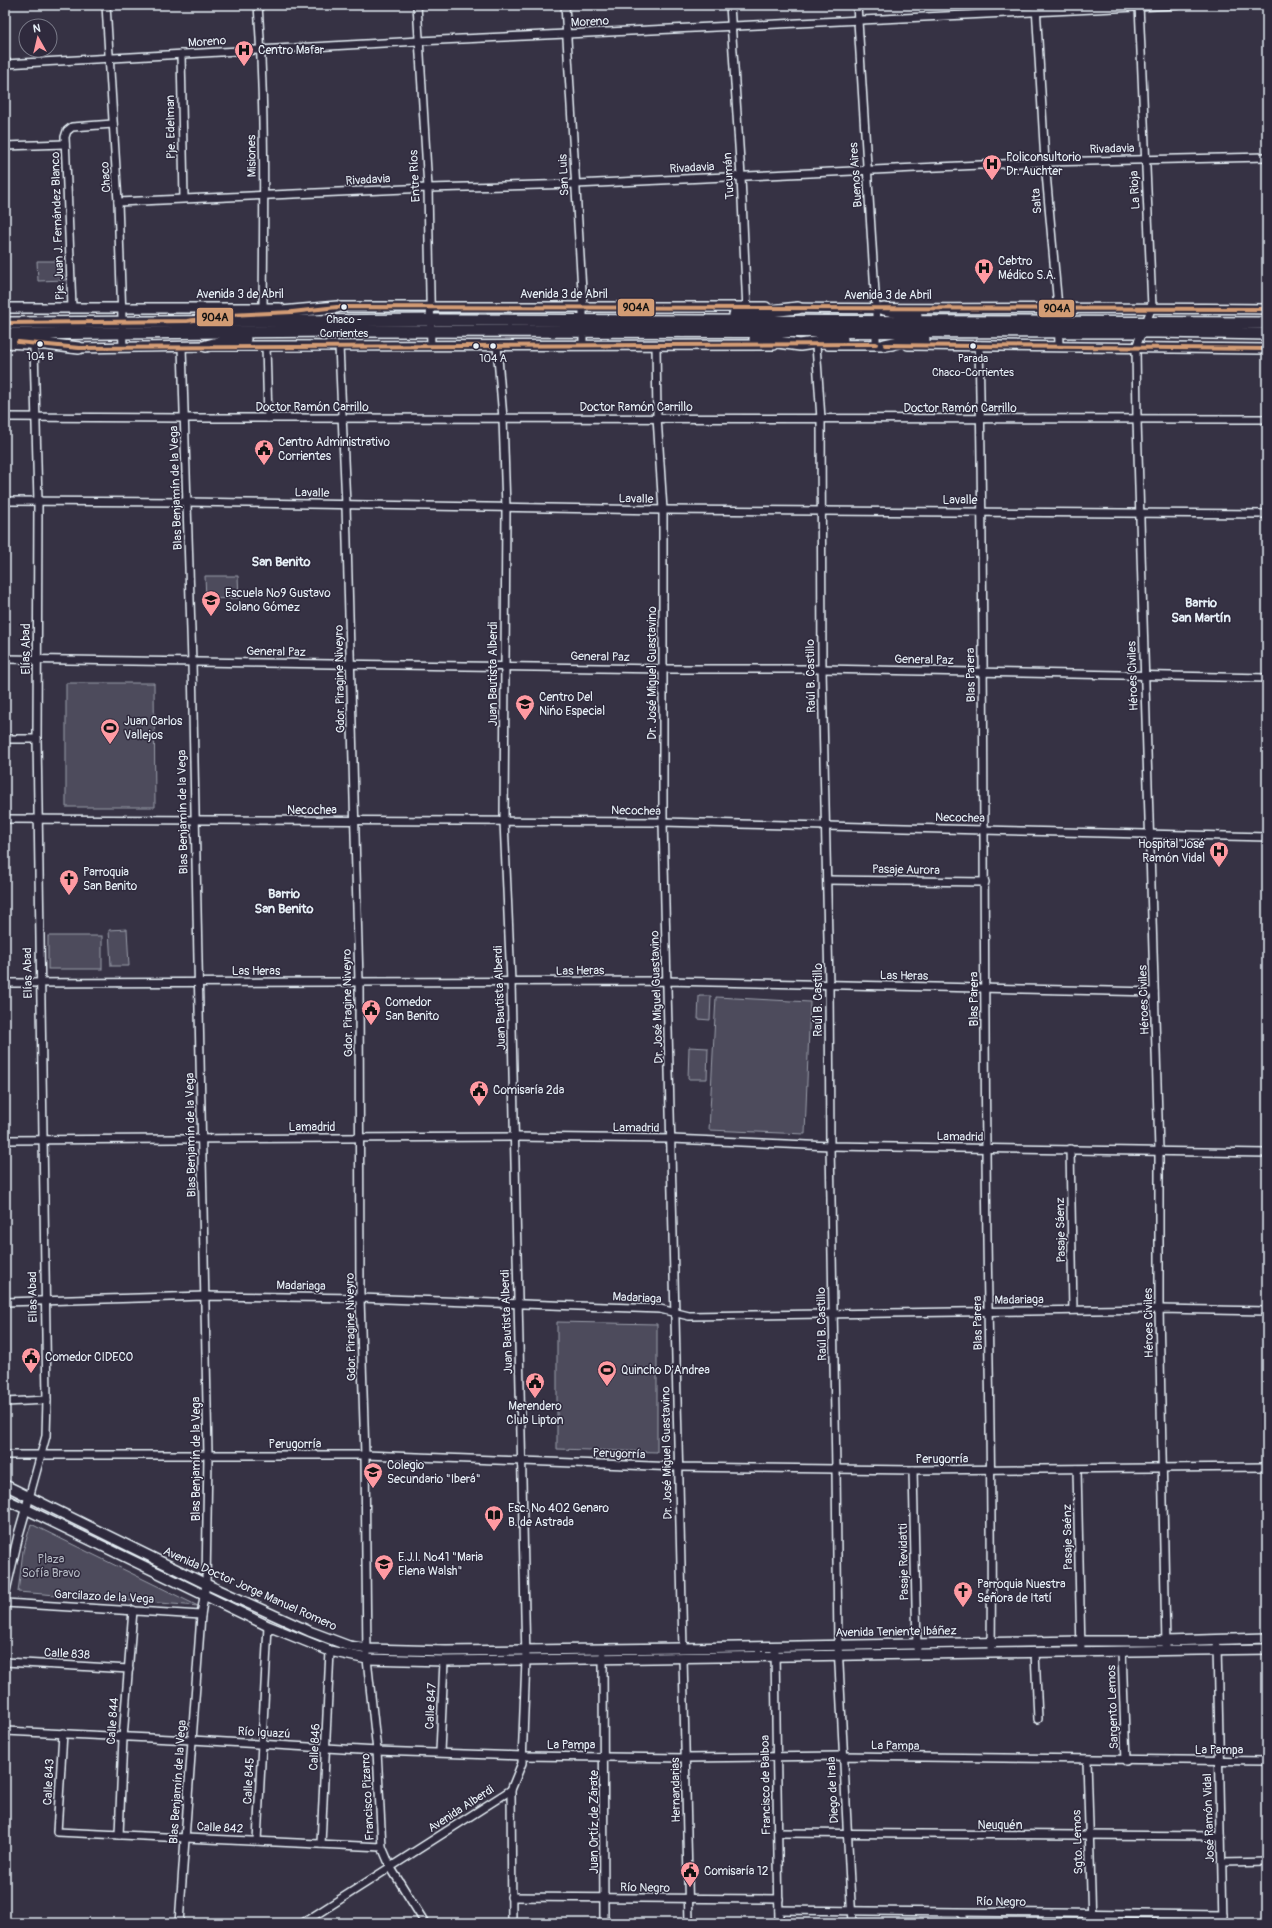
<svg xmlns="http://www.w3.org/2000/svg" width="1272" height="1928" font-family="Pangolin,sans-serif">
	<style>
		.green { fill: #4d4b5c; stroke: #9a9eaa }
		.lines { fill: none; stroke-linecap: round; stroke-linejoin: round }
		.minor-casing { stroke: #e8f1f8; stroke-width: 10 }
		.tertiary-casing { stroke: #e8f1f8; stroke-width: 11 }
		.secondary-casing { stroke: #e8f1f8; stroke-width: 12 }
		.trunk-casing { stroke: #e8f1f8; stroke-width: 14 }
		.minor { stroke: #2f2a3d; stroke-width: 7 }
		.tertiary { stroke: #2f2a3d; stroke-width: 8 }
		.secondary { stroke: #2f2a3d; stroke-width: 9 }
		.trunk { stroke: #2f2a3d; stroke-width: 11 }
		.bus-1-casing { stroke: #2f2a3d; stroke-width: 7 }
		.bus-1 { stroke: #d39c74; stroke-width: 4 }
		.bus-dot { fill: #e8f1f8; stroke: #2f2a3d; stroke-width: 1.5 }
		.labels { text-anchor: middle; dominant-baseline: central; stroke-width: 3; stroke-linejoin: round; paint-order: stroke }
		.bus-label { font-size: 11px; fill: #e8f1f8; stroke: #2f2a3d }
		.street-label { font-size: 12px; fill: #e8f1f8; stroke: #2f2a3d }
		.poi-label { font-size: 12px; fill: #e8f1f8; stroke: #2f2a3d; text-anchor: start }
		.park-label { font-size: 12px; fill: #b2b7c1; stroke: #2f2a3d }
		.neighbourhood-label { font-size: 13px; font-weight: bold; fill: #e8f1f8; stroke: #2f2a3d }
		.line-badge { stroke: #2f2a3d; stroke-width: 1.5 }
		.pale-badge-label { font-size: 11px; text-anchor: middle; font-weight: bold; fill: #111 }
	</style>
	<rect width="100%" height="100%" fill="#363244"/>
	<filter id="ink" filterUnits="userSpaceOnUse"><feTurbulence type="fractalNoise" baseFrequency=".025" numOctaves="2"/><feDisplacementMap in="SourceGraphic" scale="8" xChannelSelector="R" yChannelSelector="G"/><feConvolveMatrix kernelMatrix="1 2 1 2 8 2 1 2 1" color-interpolation-filters="sRGB"/></filter>
	<g filter="url(#ink)">
		<!-- green -->
		<g class="green">
			<path d="M37,261H57L59,270L66,277V280L38,281Z"/>
			<path d="M205,576H238L239,598L206,599Z"/>
			<path d="M66,683H154L155,807H66Z"/>
			<path d="M127,929L129,966H111L109,930Z"/>
			<rect x="48" y="936" width="54" height="33"/>
			<path d="M699,996H711L710,1020L698,1019Z"/>
			<path d="M716,997L810,1002L805,1134L709,1130Z"/>
			<path d="M689,1047L708,1048L707,1079H688Z"/>
			<path d="M557,1322L657,1324V1452L557,1449Z"/>
			<path d="M31,1524L198,1606L18,1592L23,1551Z"/>
		</g>
		<g class="lines">
			<!-- minor casing -->
			<g class="minor-casing">
				<g id="minor">
					<path d="M106,5L118,202L123,347"/>
					<path d="M258,5C265,106 264,207 263,308"/>
					<path d="M417,5L428,188L431,346"/>
					<path d="M565,5L583,307V345"/>
					<path d="M730,5L741,177L747,311"/>
					<path d="M857,5L876,309V344"/>
					<path d="M1036,5L1045,162L1058,307L1059,346"/>
					<path d="M1139,5L1152,307L1136,347L1137,420L1159,1150V1309L1166,1645"/>
					<path d="M181,54L184,198"/>
					<path d="M5,64L419,41L1177,5"/>
					<path d="M5,146L65,144"/>
					<path d="M118,202L428,188L576,184L1045,162L1267,157"/>
					<path d="M72,307L65,137L67,131L72,127L113,124"/>
					<path d="M656,345L657,417L663,510V822L683,1648"/>
					<path d="M816,345L821,419L822,669L829,985L830,1146L836,1469L838,1645L852,1923"/>
					<path d="M979,345C985,612 983,880 986,1147C987,1315 993,1484 991,1652"/>
					<path d="M266,346L268,418"/>
					<path d="M339,346L346,505L359,981L360,1298L365,1455L367,1659L377,1751L382,1847L391,1868L425,1923"/>
					<path d="M5,417L185,418L1267,419"/>
					<path d="M5,501L188,502L663,510L1267,514"/>
					<path d="M5,659L663,669H822L1267,678"/>
					<path d="M5,739H37"/>
					<path d="M5,819L663,822L1267,837"/>
					<path d="M827,880L985,882"/>
					<path d="M5,983L666,981L1154,992"/>
					<path d="M5,1140L515,1137L672,1139L830,1146L1267,1153"/>
					<path d="M1070,1149L1073,1310"/>
					<path d="M5,1302L205,1296L360,1298L660,1309L689,1316L1159,1309L1267,1311"/>
					<path d="M5,1402L47,1400"/>
					<path d="M5,1455H365L678,1467L913,1470L1267,1467"/>
					<path d="M1077,1469L1081,1652"/>
					<path d="M913,1470L917,1648"/>
					<path d="M29,1498L46,1436L47,1400L37,739L38,502L34,348"/>
					<path d="M5,1603L201,1615"/>
					<path d="M1217,1646L1223,1923"/>
					<path d="M775,1651L779,1923"/>
					<path d="M1035,1652L1038,1719"/>
					<path d="M1122,1652L1126,1761"/>
					<path d="M603,1655L604,1923"/>
					<path d="M683,1657L689,1923"/>
					<path d="M5,1662L129,1669"/>
					<path d="M5,1731L192,1740L377,1751L523,1756L686,1758L842,1756L1267,1761"/>
					<path d="M63,1733L57,1832L382,1847"/>
					<path d="M440,1752L444,1661"/>
					<path d="M1087,1760L1092,1923"/>
					<path d="M511,1790L512,1923"/>
					<path d="M778,1833L1221,1836"/>
					<path d="M119,1835L123,1738L133,1610"/>
					<path d="M257,1841L268,1626"/>
					<path d="M321,1844L330,1651"/>
					<path d="M1222,1863L1267,1862"/>
					<path d="M511,1897L779,1899"/>
					<path d="M779,1910L1223,1915"/>
					<path d="M963,1913V1923"/>
					<path d="M179,1923L201,1615L206,1584L208,1455L192,662L182,347"/>
					<path d="M303,1923L511,1790L522,1763L526,1660L511,982L504,821L506,508L503,418L497,346"/>
				</g>
			</g>
			<!-- tertiary casing -->
			<g class="tertiary-casing">
				<path id="tertiary" d="M5,1593L19,1533L29,1498"/>
			</g>
			<!-- secondary casing -->
			<g class="secondary-casing">
				<g id="secondary">
					<path d="M330,307H766"/>
					<path d="M5,308H280"/>
					<path d="M792,308C951,310 1109,307 1267,309"/>
					<path d="M828,345H892"/>
					<path d="M908,345L1267,349"/>
					<path d="M72,348L206,346L774,345"/>
					<path d="M5,1485L206,1584L309,1631L349,1646L368,1649L446,1651L683,1648L1080,1641H1166L1267,1638"/>
					<path d="M5,1499L268,1626L330,1651L367,1659L444,1661L1267,1649"/>
				</g>
			</g>
			<!-- trunk casing -->
			<g class="trunk-casing">
				<g id="trunk">
					<path d="M884,309L916,315"/>
					<path d="M259,314L337,307"/>
					<path d="M735,315L798,308"/>
					<path d="M5,323L440,320L1267,323"/>
					<path d="M5,334L341,331L1159,332L1267,334"/>
					<path d="M755,339L800,345L842,339"/>
					<path d="M5,342L46,344L79,348"/>
					<path d="M885,345L909,340L924,339"/>
					<path d="M206,346L233,339H245"/>
				</g>
			</g>
			<!-- minor -->
			<use href="#minor" class="minor"/>
			<!-- tertiary -->
			<use href="#tertiary" class="tertiary"/>
			<!-- secondary -->
			<use href="#secondary" class="secondary"/>
			<!-- trunk -->
			<use href="#trunk" class="trunk"/>
			<!-- bus-1 casing -->
			<g class="bus-1-casing">
				<g id="bus-1">
					<path d="M5,323L187,321L230,315L292,312L337,307L1267,309"/>
					<path d="M18,342L79,348L876,344"/>
					<path d="M885,345L1267,349"/>
				</g>
			</g>
			<!-- bus-1 -->
			<use href="#bus-1" class="bus-1"/>
		</g>
	</g>
	<!-- icons -->
	<defs>
		<g id="hospital-pin" transform="scale(1)"><path d="M0 17L-7.5 6A9.5 9.5 0 1 1 7.5 6Z" fill="#ff9aa2" stroke="#2f2a3d"/><path d="M-5-5h3v3.5h4V-5h3V5h-3V1.5h-4V5h-3Z" fill="#111"/></g>
		<g id="civic-pin" transform="scale(1)"><path d="M0 17L-7.5 6A9.5 9.5 0 1 1 7.5 6Z" fill="#ff9aa2" stroke="#2f2a3d"/><path d="M-.6-6.5H3V-4.5H.6V-3L4-1V1h2V6H-6V1h2V-1L-.6-3ZM-1.2 2.5V6h2.4V2.5Z" fill="#111"/></g>
		<g id="school-pin" transform="scale(1)"><path d="M0 17L-7.5 6A9.5 9.5 0 1 1 7.5 6Z" fill="#ff9aa2" stroke="#2f2a3d"/><path d="M0-5L7-2L0 1L-7-2ZM-4 1L0 2.5L4 1V4Q0 6-4 4Z" fill="#111"/></g>
		<g id="stadium-pin" transform="scale(1)"><path d="M0 17L-7.5 6A9.5 9.5 0 1 1 7.5 6Z" fill="#ff9aa2" stroke="#2f2a3d"/><path d="M0-5a6.5 5 0 1 0 0 10a6.5 5 0 1 0 0-10ZM-3.5-1.8h7v3.6h-7Z" fill="#111"/></g>
		<g id="church-pin" transform="scale(1)"><path d="M0 17L-7.5 6A9.5 9.5 0 1 1 7.5 6Z" fill="#ff9aa2" stroke="#2f2a3d"/><path d="M-1.2-6h2.4v3.5h3.3v2.4h-3.3V6h-2.4V-.1h-3.3v-2.4h3.3Z" fill="#111"/></g>
		<g id="library-pin" transform="scale(1)"><path d="M0 17L-7.5 6A9.5 9.5 0 1 1 7.5 6Z" fill="#ff9aa2" stroke="#2f2a3d"/><path d="M-6-4Q-3-5.5-.7-3.5V5Q-3 3-6 4ZM6-4Q3-5.5 .7-3.5V5Q3 3 6 4Z" fill="#111"/></g>
	</defs>
	<g fill-rule="evenodd">
		<use href="#hospital-pin" x="244" y="50"/>
		<use href="#hospital-pin" x="992" y="164"/>
		<use href="#hospital-pin" x="984" y="268"/>
		<use href="#civic-pin" x="264" y="449"/>
		<use href="#school-pin" x="211" y="600"/>
		<use href="#school-pin" x="525" y="704"/>
		<use href="#stadium-pin" x="110" y="728"/>
		<use href="#hospital-pin" x="1219" y="851"/>
		<use href="#church-pin" x="69" y="879"/>
		<use href="#civic-pin" x="371" y="1009"/>
		<use href="#civic-pin" x="479" y="1090"/>
		<use href="#civic-pin" x="31" y="1357"/>
		<use href="#stadium-pin" x="607" y="1370"/>
		<use href="#civic-pin" x="535" y="1382"/>
		<use href="#school-pin" x="373" y="1472"/>
		<use href="#library-pin" x="494" y="1515"/>
		<use href="#school-pin" x="384" y="1564"/>
		<use href="#church-pin" x="963" y="1591"/>
		<use href="#civic-pin" x="690" y="1871"/>
	</g>
	<!-- markers -->
	<g class="bus-dot">
		<circle cx="344" cy="307" r="3.5"/>
		<circle cx="40" cy="344" r="3.5"/>
		<circle cx="476" cy="346" r="3.5"/>
		<circle cx="493" cy="346" r="3.5"/>
		<circle cx="973" cy="346" r="3.5"/>
	</g>
	<g class="labels">
		<!-- bus labels -->
		<g class="bus-label">
			<text x="344" y="319">Chaco -<tspan x="344" dy="14">Corrientes</tspan></text>
			<text x="40" y="356">104 B</text>
			<text x="493" y="358">104 A</text>
			<text x="973" y="358">Parada<tspan x="973" dy="14">Chaco-Corrientes</tspan></text>
		</g>
		<!-- street labels -->
		<g class="street-label">
			<text transform="translate(590 22) rotate(-3)">Moreno</text>
			<text transform="translate(207 42) rotate(-4)">Moreno</text>
			<text transform="translate(171 127) rotate(-91)">Pje. Edelman</text>
			<text transform="translate(1112 149) rotate(-2)">Rivadavia</text>
			<text transform="translate(252 156) rotate(-91)">Misiones</text>
			<text transform="translate(692 168) rotate(-3)">Rivadavia</text>
			<text transform="translate(564 175) rotate(-93)">San Luis</text>
			<text transform="translate(856 175) rotate(-94)">Buenos Aires</text>
			<text transform="translate(415 176) rotate(-93)">Entre Ríos</text>
			<text transform="translate(729 176) rotate(-93)">Tucumán</text>
			<text transform="translate(106 177) rotate(-94)">Chaco</text>
			<text transform="translate(368 180) rotate(-3)">Rivadavia</text>
			<text transform="translate(1135 190) rotate(-93)">La Rioja</text>
			<text transform="translate(1037 201) rotate(-95)">Salta</text>
			<text transform="translate(58 226) rotate(-92)">Pje. Juan J. Fernández Blanco</text>
			<text x="240" y="294">Avenida 3 de Abril</text>
			<text x="564" y="294">Avenida 3 de Abril</text>
			<text x="888" y="295">Avenida 3 de Abril</text>
			<text x="312" y="407">Doctor Ramón Carrillo</text>
			<text x="636" y="407">Doctor Ramón Carrillo</text>
			<text x="960" y="408">Doctor Ramón Carrillo</text>
			<text transform="translate(176 488) rotate(-92)">Blas Benjamín de la Vega</text>
			<text transform="translate(312 493) rotate(1)">Lavalle</text>
			<text transform="translate(636 499) rotate(1)">Lavalle</text>
			<text x="960" y="500">Lavalle</text>
			<text transform="translate(26 649) rotate(-90)">Elías Abad</text>
			<text transform="translate(276 652) rotate(1)">General Paz</text>
			<text transform="translate(600 657) rotate(1)">General Paz</text>
			<text transform="translate(924 660) rotate(1)">General Paz</text>
			<text transform="translate(652 673) rotate(-90)">Dr. José Miguel Guastavino</text>
			<text transform="translate(493 674) rotate(-90)">Juan Bautista Alberdi</text>
			<text transform="translate(971 675) rotate(-91)">Blas Parera</text>
			<text transform="translate(811 676) rotate(-91)">Raúl B. Castillo</text>
			<text transform="translate(1133 676) rotate(-92)">Héroes Civiles</text>
			<text transform="translate(340 679) rotate(-91)">Gdor. Piragine Niveyro</text>
			<text x="312" y="810">Necochea</text>
			<text transform="translate(636 811) rotate(1)">Necochea</text>
			<text transform="translate(183 812) rotate(-91)">Blas Benjamín de la Vega</text>
			<text transform="translate(960 818) rotate(1)">Necochea</text>
			<text transform="translate(906 870) rotate(1)">Pasaje Aurora</text>
			<text x="256" y="971">Las Heras</text>
			<text transform="translate(580 971) rotate(-1)">Las Heras</text>
			<text transform="translate(28 973) rotate(-91)">Elías Abad</text>
			<text transform="translate(904 976) rotate(1)">Las Heras</text>
			<text transform="translate(657 997) rotate(-92)">Dr. José Miguel Guastavino</text>
			<text transform="translate(500 998) rotate(-92)">Juan Bautista Alberdi</text>
			<text transform="translate(974 999) rotate(-90)">Blas Parera</text>
			<text transform="translate(818 1000) rotate(-90)">Raúl B. Castillo</text>
			<text transform="translate(1144 1000) rotate(-92)">Héroes Civiles</text>
			<text transform="translate(348 1003) rotate(-91)">Gdor. Piragine Niveyro</text>
			<text x="312" y="1127">Lamadrid</text>
			<text transform="translate(636 1128) rotate(1)">Lamadrid</text>
			<text transform="translate(191 1135) rotate(-91)">Blas Benjamín de la Vega</text>
			<text transform="translate(960 1137) rotate(1)">Lamadrid</text>
			<text transform="translate(1061 1230) rotate(-91)">Pasaje Sáenz</text>
			<text transform="translate(301 1286) rotate(1)">Madariaga</text>
			<text transform="translate(33 1297) rotate(-91)">Elías Abad</text>
			<text transform="translate(637 1298) rotate(3)">Madariaga</text>
			<text transform="translate(1019 1300) rotate(-1)">Madariaga</text>
			<text transform="translate(507 1322) rotate(-92)">Juan Bautista Alberdi</text>
			<text transform="translate(978 1323) rotate(-91)">Blas Parera</text>
			<text transform="translate(1149 1323) rotate(-91)">Héroes Civiles</text>
			<text transform="translate(822 1324) rotate(-91)">Raúl B. Castillo</text>
			<text transform="translate(351 1327) rotate(-91)">Gdor. Piragine Niveyro</text>
			<text x="295" y="1444">Perugorría</text>
			<text transform="translate(667 1453) rotate(-91)">Dr. José Miguel Guastavino</text>
			<text transform="translate(619 1454) rotate(2)">Perugorría</text>
			<text transform="translate(196 1459) rotate(-90)">Blas Benjamín de la Vega</text>
			<text x="942" y="1459">Perugorría</text>
			<text transform="translate(1068 1537) rotate(-91)">Pasaje Saénz</text>
			<text transform="translate(904 1562) rotate(-91)">Pasaje Revidatti</text>
			<text transform="translate(250 1589) rotate(24)">Avenida Doctor Jorge Manuel Romero</text>
			<text transform="translate(104 1597) rotate(3)">Garcilazo de la Vega</text>
			<text transform="translate(896 1632) rotate(-1)">Avenida Teniente Ibáñez</text>
			<text transform="translate(67 1654) rotate(3)">Calle 838</text>
			<text transform="translate(431 1706) rotate(-87)">Calle 847</text>
			<text transform="translate(1113 1707) rotate(-92)">Sargento Lemos</text>
			<text transform="translate(113 1721) rotate(-86)">Calle 844</text>
			<text transform="translate(264 1733) rotate(3)">Río Iguazú</text>
			<text x="571" y="1745">La Pampa</text>
			<text transform="translate(895 1746) rotate(1)">La Pampa</text>
			<text transform="translate(315 1747) rotate(-87)">Calle 846</text>
			<text x="1219" y="1750">La Pampa</text>
			<text transform="translate(249 1781) rotate(-87)">Calle 845</text>
			<text transform="translate(49 1782) rotate(-87)">Calle 843</text>
			<text transform="translate(178 1782) rotate(-86)">Blas Benjamín de la Vega</text>
			<text transform="translate(766 1785) rotate(-91)">Francisco de Balboa</text>
			<text transform="translate(676 1790) rotate(-91)">Hernandarias</text>
			<text transform="translate(833 1790) rotate(-93)">Diego de Irala</text>
			<text transform="translate(368 1797) rotate(-93)">Francisco Pizarro</text>
			<text transform="translate(461 1809) rotate(-33)">Avenida Alberdi</text>
			<text transform="translate(1209 1818) rotate(-92)">José Ramón Vidal</text>
			<text transform="translate(594 1822) rotate(-90)">Juan Ortíz de Zárate</text>
			<text x="1000" y="1825">Neuquén</text>
			<text transform="translate(220 1828) rotate(3)">Calle 842</text>
			<text transform="translate(1078 1842) rotate(-92)">Sgto. Lemos</text>
			<text transform="translate(645 1888) rotate(1)">Río Negro</text>
			<text transform="translate(1001 1902) rotate(1)">Río Negro</text>
		</g>
		<!-- poi labels -->
		<g class="poi-label">
			<text x="258" y="50">Centro Mafar</text>
			<text x="1006" y="157">Policonsultorio<tspan x="1006" dy="14">Dr. Auchter</tspan></text>
			<text x="998" y="261">Cebtro<tspan x="998" dy="14">Médico S.A.</tspan></text>
			<text x="278" y="442">Centro Administrativo<tspan x="278" dy="14">Corrientes</tspan></text>
			<text x="225" y="593">Escuela Nº9 Gustavo<tspan x="225" dy="14">Solano Gómez</tspan></text>
			<text x="539" y="697">Centro Del<tspan x="539" dy="14">Nińo Especial</tspan></text>
			<text x="124" y="721">Juan Carlos<tspan x="124" dy="14">Vallejos</tspan></text>
			<text x="1205" y="844" text-anchor="end">Hospital José<tspan x="1205" dy="14">Ramón Vidal</tspan></text>
			<text x="83" y="872">Parroquia<tspan x="83" dy="14">San Benito</tspan></text>
			<text x="385" y="1002">Comedor<tspan x="385" dy="14">San Benito</tspan></text>
			<text x="493" y="1090">Comisaría 2da</text>
			<text x="45" y="1357">Comedor CIDECO</text>
			<text x="621" y="1370">Quincho D'Andrea</text>
			<text x="535" y="1406" text-anchor="middle">Merendero<tspan x="535" dy="14">Club Lipton</tspan></text>
			<text x="387" y="1465">Colegio<tspan x="387" dy="14">Secundario "Iberá"</tspan></text>
			<text x="508" y="1508">Esc. Nº 402 Genaro<tspan x="508" dy="14">B. de Astrada</tspan></text>
			<text x="398" y="1557">E.J.I. Nº41 "Maria<tspan x="398" dy="14">Elena Walsh"</tspan></text>
			<text x="977" y="1584">Parroquia Nuestra<tspan x="977" dy="14">Señora de Itatí</tspan></text>
			<text x="704" y="1871">Comisaría 12</text>
		</g>
		<!-- park labels -->
		<g class="park-label">
			<text x="51" y="1559">Plaza<tspan x="51" dy="14">Sofía Bravo</tspan></text>
		</g>
		<!-- neighbourhood labels -->
		<g class="neighbourhood-label">
			<text x="281" y="562">San Benito</text>
			<text x="1201" y="603">Barrio<tspan x="1201" dy="15">San Martín</tspan></text>
			<text x="284" y="894">Barrio<tspan x="284" dy="15">San Benito</tspan></text>
		</g>
	</g>
	<g class="line-badge">
		<rect x="617" y="298" width="38" height="19" rx="4" fill="#d39c74"/>
		<rect x="1038" y="299" width="37" height="19" rx="4" fill="#d39c74"/>
		<rect x="196" y="307" width="38" height="20" rx="4" fill="#d39c74"/>
	</g>
	<g class="pale-badge-label">
		<text x="636" y="311">904A</text>
		<text x="1057" y="312">904A</text>
		<text x="215" y="321">904A</text>
	</g>
	<!-- margin -->
	<rect width="1272" height="1928" fill="none" stroke="#2f2a3d" stroke-width="20"/>
	<rect x="10" y="10" width="1252" height="1908" fill="none" stroke="#e8f1f8" stroke-width="1.5" filter="url(#ink)"/>
	<!-- north arrow -->
	<g transform="translate(38 38) rotate(352)"><circle r="19" fill="#2f2a3d" stroke="#797a88"/>
	<path d="M0-3L7 15L0 10L-7 15Z" fill="#ff9aa2"/>
	<text y="-6" font-size="11" font-weight="bold" text-anchor="middle" fill="#e8f1f8">N</text>
	</g>
</svg>
